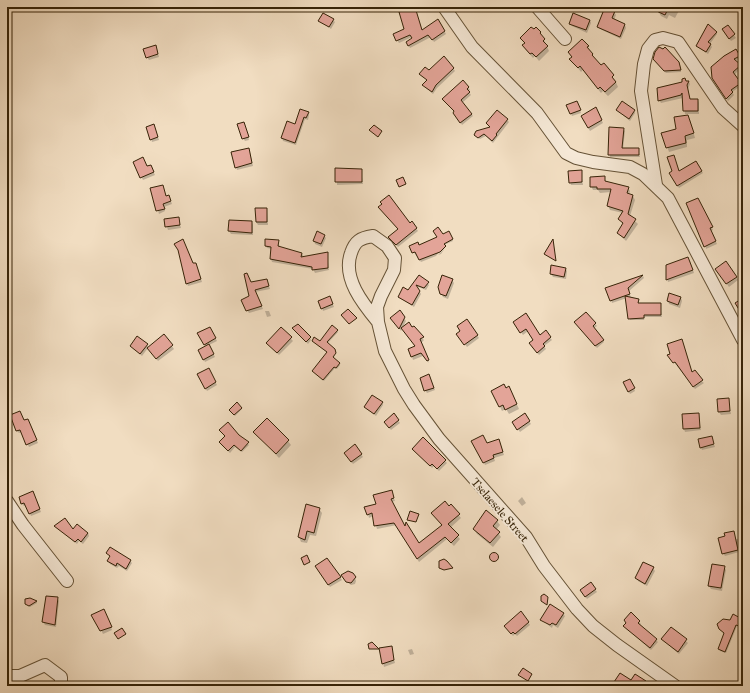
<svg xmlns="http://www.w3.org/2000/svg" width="750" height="693" font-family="'IM FELL Great Primer',serif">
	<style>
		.shadow { fill: #0003 }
		.building { fill: #e3a498; stroke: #362307 }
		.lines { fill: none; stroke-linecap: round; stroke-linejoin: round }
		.minor-casing { stroke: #655236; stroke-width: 14 }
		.minor { stroke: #f6e9d7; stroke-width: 12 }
		.labels { text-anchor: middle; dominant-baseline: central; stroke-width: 4; stroke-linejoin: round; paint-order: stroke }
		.street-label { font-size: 12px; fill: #362307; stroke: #f6e9d7 }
	</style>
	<rect width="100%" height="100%" fill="#f1ddc1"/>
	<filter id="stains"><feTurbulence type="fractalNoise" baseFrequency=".005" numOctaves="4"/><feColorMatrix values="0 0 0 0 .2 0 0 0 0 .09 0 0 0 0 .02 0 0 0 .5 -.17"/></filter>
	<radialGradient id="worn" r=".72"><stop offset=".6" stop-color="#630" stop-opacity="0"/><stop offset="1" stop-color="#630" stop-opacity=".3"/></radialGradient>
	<!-- shadow -->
	<g class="shadow">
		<path d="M408,7H414L422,32L438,20L446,34L434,42L431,37L410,48L407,43L413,39L412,37L399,43L394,35L405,30L410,15Z"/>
		<path d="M660,7H681L675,18L669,15L667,19L661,16L658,11Z"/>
		<path d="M614,12L616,15L614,20L625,25L626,28L621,39L600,29L598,27Z"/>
		<path d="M333,20L335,22L331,29L320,21Z"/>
		<path d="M590,20L591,23L587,33L572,26L570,24Z"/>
		<path d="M728,26L736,38L731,41L723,30Z"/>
		<path d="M716,32L717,34L710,44L712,47L708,54L699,48L697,46Z"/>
		<path d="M521,38L544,40L549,51L539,61L535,56L533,58L526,50L523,46L525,44Z"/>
		<path d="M582,40L588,47L594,59L615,80L618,87L608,96L603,91L601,93L583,70L581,72L571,59L572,58L569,52Z"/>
		<path d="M157,49L159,57L149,60L147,57Z"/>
		<path d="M736,51L740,58L735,61L741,68L734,75L741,86L732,92L734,95L728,101L714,81Z"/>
		<path d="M656,62L680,65L681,72L666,73Z"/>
		<path d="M453,68L455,71L437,88L433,94L425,87L424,85L427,80L420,74Z"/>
		<path d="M686,82H689L690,84L688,89L690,100H698L699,103V114H685L683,98L661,103L659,100Z"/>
		<path d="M468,87L470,90L468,91L471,95L462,103L473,116L462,125L455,112L443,99Z"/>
		<path d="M578,105L581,113L572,116L571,114Z"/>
		<path d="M617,110H634L635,113L630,121Z"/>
		<path d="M597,111L603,123L590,131L582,116Z"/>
		<path d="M308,112L309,115L308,120L305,119L296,145L283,141L282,138Z"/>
		<path d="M507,120L509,122L493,143L486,136L480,139L475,135Z"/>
		<path d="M690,120L695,138L687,140V147L669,152L663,134L677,130Z"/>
		<path d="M245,126L249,140L245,141L243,138Z"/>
		<path d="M155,128L159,140L152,142L151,139Z"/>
		<path d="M609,128L623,129L625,131L623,149H638L640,157H610L608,146Z"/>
		<path d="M250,152L253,166L237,170L236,167Z"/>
		<path d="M134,162L152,169L155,175L143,180Z"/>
		<path d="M696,162L703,173L679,188L670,173L679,172Z"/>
		<path d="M336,170H361L363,184L337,185Z"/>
		<path d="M581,172L583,185H571L570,182Z"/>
		<path d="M604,178L606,182L628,188L630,191L629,195L633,196L635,200L630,216L638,224L626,241L618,233L624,225L619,219L623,213L610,210L608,206L611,192L600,193L598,190H593L591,186Z"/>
		<path d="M164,188L166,197L169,196L172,204L164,207L165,211L159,214L152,189Z"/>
		<path d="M697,199L713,230L711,231L717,244L706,249Z"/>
		<path d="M379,207L416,228L418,231L398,247L389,237L398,229Z"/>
		<path d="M267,209L268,225H258L256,222Z"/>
		<path d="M178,218L181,228L168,230L165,220Z"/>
		<path d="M252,222L253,225V235L231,234L229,231Z"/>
		<path d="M449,233L453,241L446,244L436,256L421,262L410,247L419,246Z"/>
		<path d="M324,236L326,238L322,247L315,244L314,241Z"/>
		<path d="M278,241L280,248L302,254L304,257L327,253L329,270L315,273L313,269L272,262L271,259L272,249L267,248L266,246Z"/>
		<path d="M445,248L441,254L438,255Z"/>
		<path d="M690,261L694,273L668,282L667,279Z"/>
		<path d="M196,264L202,282L188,286L187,284L193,265Z"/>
		<path d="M565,268L567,271L566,279L553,277L551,274Z"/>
		<path d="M743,270V280L741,281L737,273Z"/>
		<path d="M718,272L736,277L738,280L729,287Z"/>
		<path d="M420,276L429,285L426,290L416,286L421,294L414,307L399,297L408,291Z"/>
		<path d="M643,276L644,278L629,291L631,298L638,299L639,304H660L662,317H645L644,320H630L627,298L612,303L607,288Z"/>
		<path d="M267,280L270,289L255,292L263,309L249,313L247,310L251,283Z"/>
		<path d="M452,280L454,283L448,299L443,297L441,293Z"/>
		<path d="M670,294L681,298L682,301L680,308L669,304L668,301Z"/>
		<path d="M331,300L334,307L323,311L322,308Z"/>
		<path d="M265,311H269L271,316L267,317Z"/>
		<path d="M404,318L406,321L401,331L393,320Z"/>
		<path d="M514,322L540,336L545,332L552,340L544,346L546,349L539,355L532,346L534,341L528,331L523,335Z"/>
		<path d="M595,324L597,326L594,328L604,342L597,348L577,325Z"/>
		<path d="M210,328L217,341L209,345L215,357L205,362L199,350L206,347L199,333Z"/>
		<path d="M281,328L293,341L279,355L267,343Z"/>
		<path d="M294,329L310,338L311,340L308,344Z"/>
		<path d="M412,329L424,340L421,343L429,363L423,356L413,360L412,357L409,349L416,347Z"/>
		<path d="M337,331L338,332L327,344L335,351L334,359L340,365L337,369L335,368L324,381L313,371L328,353L313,341L321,342Z"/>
		<path d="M164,335L174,349L158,361L148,348L142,356L131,346L147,345L149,348Z"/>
		<path d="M477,335L479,338L467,347L459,336Z"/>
		<path d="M683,343L692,373L704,383L695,389L670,357Z"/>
		<path d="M208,369L217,385L207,391L198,375Z"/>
		<path d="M430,378L435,390L427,393L425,390Z"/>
		<path d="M624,383H632L635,391L630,394Z"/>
		<path d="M509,387L519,409L509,414L506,409L502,411L492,391Z"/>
		<path d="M728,399L731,414L721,415L719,412Z"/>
		<path d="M382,402L383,405L376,416L365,407Z"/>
		<path d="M237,404L242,409L235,416L230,410Z"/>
		<path d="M698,414L701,430L685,432L684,429Z"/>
		<path d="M394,415L400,423L391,430L387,425Z"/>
		<path d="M525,415L531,424L520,432L513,422Z"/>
		<path d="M11,416L29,423L38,443L29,447L22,432L19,433L17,431Z"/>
		<path d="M255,432L288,441L291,445L279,458Z"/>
		<path d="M222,433L238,435L249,445L242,452L235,447L230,453L221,444L225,437Z"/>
		<path d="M711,437L715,447L702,450L701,448Z"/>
		<path d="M473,441L487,444L500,443L504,455L494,458L495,461L485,465Z"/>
		<path d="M413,449L445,461L447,463L439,471L434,466L432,468Z"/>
		<path d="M361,454L363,457L353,464L347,456Z"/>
		<path d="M391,491L395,501L391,502L405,529L419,545L442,526L432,513L451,506L461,518L450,528L460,539L454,546L447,539L419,562L397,525L377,529L373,516L369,518L368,514Z"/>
		<path d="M34,495L41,512L31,516L26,505L24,506L22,504Z"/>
		<path d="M522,497L526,503L522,506L518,501Z"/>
		<path d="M319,509L322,513L316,536L310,535L307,543L301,542L299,537Z"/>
		<path d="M497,521L500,525L496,530L501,537L493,547L477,534L474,529Z"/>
		<path d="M55,526L88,533L89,536L83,544L79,541L77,544Z"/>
		<path d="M733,532L736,539L743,538V548L738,549L739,552L725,556L723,553L726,537Z"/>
		<path d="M108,553L130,561L132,563L127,571L119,566L117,568L110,564L108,561L111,557Z"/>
		<path d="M493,554L497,556V561L491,559Z"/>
		<path d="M316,566L340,577L342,580L330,587Z"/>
		<path d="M724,567L726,570L722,591L711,589L709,586Z"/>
		<path d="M653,568L655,571L647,586L638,581L636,578Z"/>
		<path d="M343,578H355L356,581L355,584L351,585Z"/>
		<path d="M591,584L597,592L587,599L583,593Z"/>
		<path d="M57,598L59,601L56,627L45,625L43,622Z"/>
		<path d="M30,599L37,602V603L30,607L27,605Z"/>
		<path d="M105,613L112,630L103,634L93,615Z"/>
		<path d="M563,614L565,616L558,628L553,625L552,628L542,620Z"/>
		<path d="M741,619L743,622L740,628L737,626L726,653L720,651L719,649L725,634L720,629L731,621Z"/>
		<path d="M528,622L530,625L517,636L515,634L513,636L507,629Z"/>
		<path d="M639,622L641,624L639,626L658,642L651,650L624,626L627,624Z"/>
		<path d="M671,628L688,643L679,654L662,639Z"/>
		<path d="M391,647L395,663L384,667L380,649Z"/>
		<path d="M412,649L414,654L410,655L408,650Z"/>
		<path d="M635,676L648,686H619L615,682H631Z"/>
	</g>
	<!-- building -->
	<g class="building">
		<path d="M415,7L422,30L438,19L445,31L432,40L428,35L408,46L406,42L412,38L410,35L396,41L393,34L404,29L399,12Z"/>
		<path d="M605,7L615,11L612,18L625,24L620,37L597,27Z"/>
		<path d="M648,7H669L665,15Z"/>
		<path d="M323,13L334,19L329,27L318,21Z"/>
		<path d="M573,13L590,20L586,30L569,24Z"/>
		<path d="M708,24L717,32L708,42L711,44L706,52L696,46Z"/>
		<path d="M728,25L735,34L729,39L722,29Z"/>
		<path d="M531,27L534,29L536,27L541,32L540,33L545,39L543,41L548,46L536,57L532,53L530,54L522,45L525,43L520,38Z"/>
		<path d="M582,39L589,46L587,47L593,54L592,55L601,65L604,63L614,75L612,77L616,82L605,92L600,87L598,89L580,66L578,68L569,59L572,57L568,52Z"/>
		<path d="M156,45L158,54L146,58L143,49Z"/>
		<path d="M659,47L663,49L665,47L679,62L681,70L664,71L653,59L655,52Z"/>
		<path d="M736,49L740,56L734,59L741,65L733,72L741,83L731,90L733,92L726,99L712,78L711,67L724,56Z"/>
		<path d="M444,56L454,68L436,85L432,92L422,85L427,80L419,74L425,67L429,70Z"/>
		<path d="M685,78L686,81H689L687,85L690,99H698V111H683L682,93L681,95L658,101L657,88L682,82V79Z"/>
		<path d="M463,80L469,87L467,89L470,92L461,100L472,114L460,123L453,113L454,111L442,99Z"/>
		<path d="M577,101L581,110L570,114L566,105Z"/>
		<path d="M622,101L635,110L629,119L616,110Z"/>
		<path d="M596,107L602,120L588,128L581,116Z"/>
		<path d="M300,109L309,112L306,118L304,117L295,143L281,138L287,121L295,124Z"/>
		<path d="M497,110L508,119L496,134L497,135L492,141L484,134L478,138L474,135L476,131L490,127L486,123Z"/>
		<path d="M688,115L694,133L685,136L686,143L666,148L661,133L676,129L674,117Z"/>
		<path d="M244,122L249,137L242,139L237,124Z"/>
		<path d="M154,124L158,137L150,140L146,127Z"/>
		<path d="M374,125L382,131L378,137L369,130Z"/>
		<path d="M609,127L624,128L622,148H639V155H608Z"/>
		<path d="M249,148L252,163L235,168L231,152Z"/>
		<path d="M674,155L679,171L696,161L702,171L677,186L669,173L672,171L667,157Z"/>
		<path d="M143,157L147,166L151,165L154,172L140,178L133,162Z"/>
		<path d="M335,168L362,169V182H335Z"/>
		<path d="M582,170V182L569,183L568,171Z"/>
		<path d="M605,176V181L629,187L627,193L633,195L628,214L636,219L624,238L617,233L623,223L618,219L623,211L607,206L611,189H597V187H590V177Z"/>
		<path d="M403,177L406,184L399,187L396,180Z"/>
		<path d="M163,185L166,196L169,195L171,201L163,204L165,209L156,211L150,188Z"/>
		<path d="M389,195L410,223L412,221L417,228L396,245L388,237L398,229L378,207L382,204L380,202Z"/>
		<path d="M698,198L713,227L710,228L716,241L704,247L686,203Z"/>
		<path d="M255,208H267V222H256Z"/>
		<path d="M179,217L180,225L165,227L164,219Z"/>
		<path d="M229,220L252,221V233L228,231Z"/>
		<path d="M438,227L443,234L449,231L453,239L444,244L446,246L440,252L419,260L415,252L412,253L409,246L418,242L419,245L437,237L433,231Z"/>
		<path d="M317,231L325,235L321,244L313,241Z"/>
		<path d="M183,239L193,263H196L201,279L186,284L178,250L174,244Z"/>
		<path d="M265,239L279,240L278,246L302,253L301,257L328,252V268L312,270V267L270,259L271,247L265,246Z"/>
		<path d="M553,239L556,261L544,254Z"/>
		<path d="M688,257L693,270L666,280V265Z"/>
		<path d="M726,261L737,277L726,284L715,269Z"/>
		<path d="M551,265L566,268L564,277L550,274Z"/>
		<path d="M247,273L251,282L267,279L269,286L255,290L262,306L246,311L241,300L249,296L244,274Z"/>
		<path d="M419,275L429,282L424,288L416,285L420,291L412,305L398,297L403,287L408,290Z"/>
		<path d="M442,275L453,279L446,296L440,294L438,287Z"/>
		<path d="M643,275L628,288L630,294L610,301L605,288Z"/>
		<path d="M669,293L681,297L678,305L667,301Z"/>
		<path d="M330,296L333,304L321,309L318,301Z"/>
		<path d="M625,296L639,299L638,303H661V315H644V318L628,319Z"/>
		<path d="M743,298V316L735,303Z"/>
		<path d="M348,309L357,318L349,324L341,315Z"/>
		<path d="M400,310L405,317L399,329L390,318Z"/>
		<path d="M586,312L596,323L593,326L604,340L595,346L574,322Z"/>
		<path d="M526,313L540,335L546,330L551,337L543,344L545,346L537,353L529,343L533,340L526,329L520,333L513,322Z"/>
		<path d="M467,319L478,335L464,345L456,334L460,331L457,326Z"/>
		<path d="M409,322L412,327L414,326L424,337L420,339L429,360L427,361L421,353L411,357L408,349L415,346L401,328Z"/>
		<path d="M298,324L311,337L306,342L292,328Z"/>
		<path d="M332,325L338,330L327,342L335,349L336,353L333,357L340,363L336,368L334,367L323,380L312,371L327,352L312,341L314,337L320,341Z"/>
		<path d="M210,327L216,338L204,345L197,333Z"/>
		<path d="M281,327L292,337L277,353L266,343Z"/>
		<path d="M164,334L173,345L156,359L147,348Z"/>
		<path d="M137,336L148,344L140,354L130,346Z"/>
		<path d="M682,339L692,372L695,370L703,380L693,387L675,362L673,363L667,355L670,354L667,344Z"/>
		<path d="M209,344L214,354L203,360L198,350Z"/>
		<path d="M209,368L216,382L205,389L197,374Z"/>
		<path d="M429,374L434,388L424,391L420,378Z"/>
		<path d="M630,379L635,388L628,392L623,382Z"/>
		<path d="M504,384L506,388L509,386L517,404L505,410L503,405L499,407L491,391Z"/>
		<path d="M372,395L383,402L374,414L364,407Z"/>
		<path d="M729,398L730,411L718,412L717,399Z"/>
		<path d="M237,402L242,408L234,415L229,410Z"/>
		<path d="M20,411L24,420L28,419L37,440L26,445L20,430L16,431L10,415Z"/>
		<path d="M394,413L399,420L389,428L384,422Z"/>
		<path d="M525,413L530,421L517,430L512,422Z"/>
		<path d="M699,413L700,428L683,429L682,414Z"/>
		<path d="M267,418L289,440L276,454L253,432Z"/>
		<path d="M228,422L239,435L249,442L241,451L234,445L228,451L219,442L225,436L219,430Z"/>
		<path d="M483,435L487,443L499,439L503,452L493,455L494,458L483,463L471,441Z"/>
		<path d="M712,436L714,444L700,448L698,439Z"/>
		<path d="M423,437L446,460L437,469L432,464L430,466L412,449Z"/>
		<path d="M355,444L362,454L351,462L344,453Z"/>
		<path d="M392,490L394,498L391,499L405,526L406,522L419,543L442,525L431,513L445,501L449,506L451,504L460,514L448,524L459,535L451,543L445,537L417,559L394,523L374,526L372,513L367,515L364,507L376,504L373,495Z"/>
		<path d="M33,491L40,509L29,514L24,503L21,504L19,497Z"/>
		<path d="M306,504L320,508L314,533L307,531L305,540L298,537Z"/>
		<path d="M486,510L498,520L493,526L500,532L490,543L473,529Z"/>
		<path d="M410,511L419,514L416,522L407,520Z"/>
		<path d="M65,518L73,529L77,524L88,533L81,542L78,539L75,542L54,526Z"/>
		<path d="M734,531L738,550L722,554L718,538L725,536L724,533Z"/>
		<path d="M110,547L131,560L126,569L117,563L116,566L107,561L110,556L106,553Z"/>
		<circle cx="494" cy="557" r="4.5"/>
		<path d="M307,555L310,562L304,565L301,558Z"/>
		<path d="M327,558L341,577L328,585L315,566Z"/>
		<path d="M444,559L447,561L453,568L444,570L439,568V561Z"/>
		<path d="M643,562L654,567L645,584L635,578Z"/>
		<path d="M712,564L725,566L721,588L708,586Z"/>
		<path d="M348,571L353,573L356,577L351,583L346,582L341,575Z"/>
		<path d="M591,582L596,589L585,597L580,590Z"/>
		<path d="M544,594L548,597L547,605L541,601V596Z"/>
		<path d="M46,596L58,597L55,625L42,622Z"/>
		<path d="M30,598L37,601L29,606L25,604V599Z"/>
		<path d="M550,604L564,613L556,625L552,623L550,625L540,620Z"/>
		<path d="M104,609L112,627L100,631L91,615Z"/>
		<path d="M521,611L529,622L515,634L513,632L511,634L504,626Z"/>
		<path d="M631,612L640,621L638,623L657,639L650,648L623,626L626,623L624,620Z"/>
		<path d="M733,614L742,619L739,626L736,625L725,652L718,649L724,633L719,629L717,624L723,619L730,620Z"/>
		<path d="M671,627L687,639L678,652L661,639Z"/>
		<path d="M122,628L126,634L118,639L114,633Z"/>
		<path d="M372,642L379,649H369L368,644Z"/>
		<path d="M392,646L394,660L382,664L379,648Z"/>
		<path d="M523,668L532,674L528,681L518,675Z"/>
		<path d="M620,673L631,680L635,674L646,681L642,686H620L614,682Z"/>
	</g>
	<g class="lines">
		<!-- minor casing -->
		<g class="minor-casing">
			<g id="minor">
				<path d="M444,7L472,47L537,113L566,153L576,158L593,162L630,167L643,174L668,198L743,340"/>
				<path d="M537,7L565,39"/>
				<path d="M656,185L641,91L644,64L648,49L655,40L663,38L678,42L723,108L743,126"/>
				<path d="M378,322C363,304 342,278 351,253C355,241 360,238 373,236L387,246L395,258L394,270L381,296L377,307L378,322L385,351L404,389L414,405L439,439L526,537L544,566L577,609L593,626L617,645L675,686"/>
				<path d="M7,501L23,525L67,581"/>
				<path d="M7,676H20L45,665L61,677V686"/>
			</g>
		</g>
		<!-- minor -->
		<use href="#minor" class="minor"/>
	</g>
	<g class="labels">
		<!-- street labels -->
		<g class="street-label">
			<text transform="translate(500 510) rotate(49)">Tselaesele Street</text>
		</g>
	</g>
	<!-- margin -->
	<rect width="750" height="693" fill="none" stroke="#f1ddc1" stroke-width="24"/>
	<rect x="8" y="8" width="734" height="677" fill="none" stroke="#362307" stroke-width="2"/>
	<rect x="12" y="12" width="726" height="669" fill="none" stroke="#362307"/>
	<rect width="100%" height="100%" filter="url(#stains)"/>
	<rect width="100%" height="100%" fill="url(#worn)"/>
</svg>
